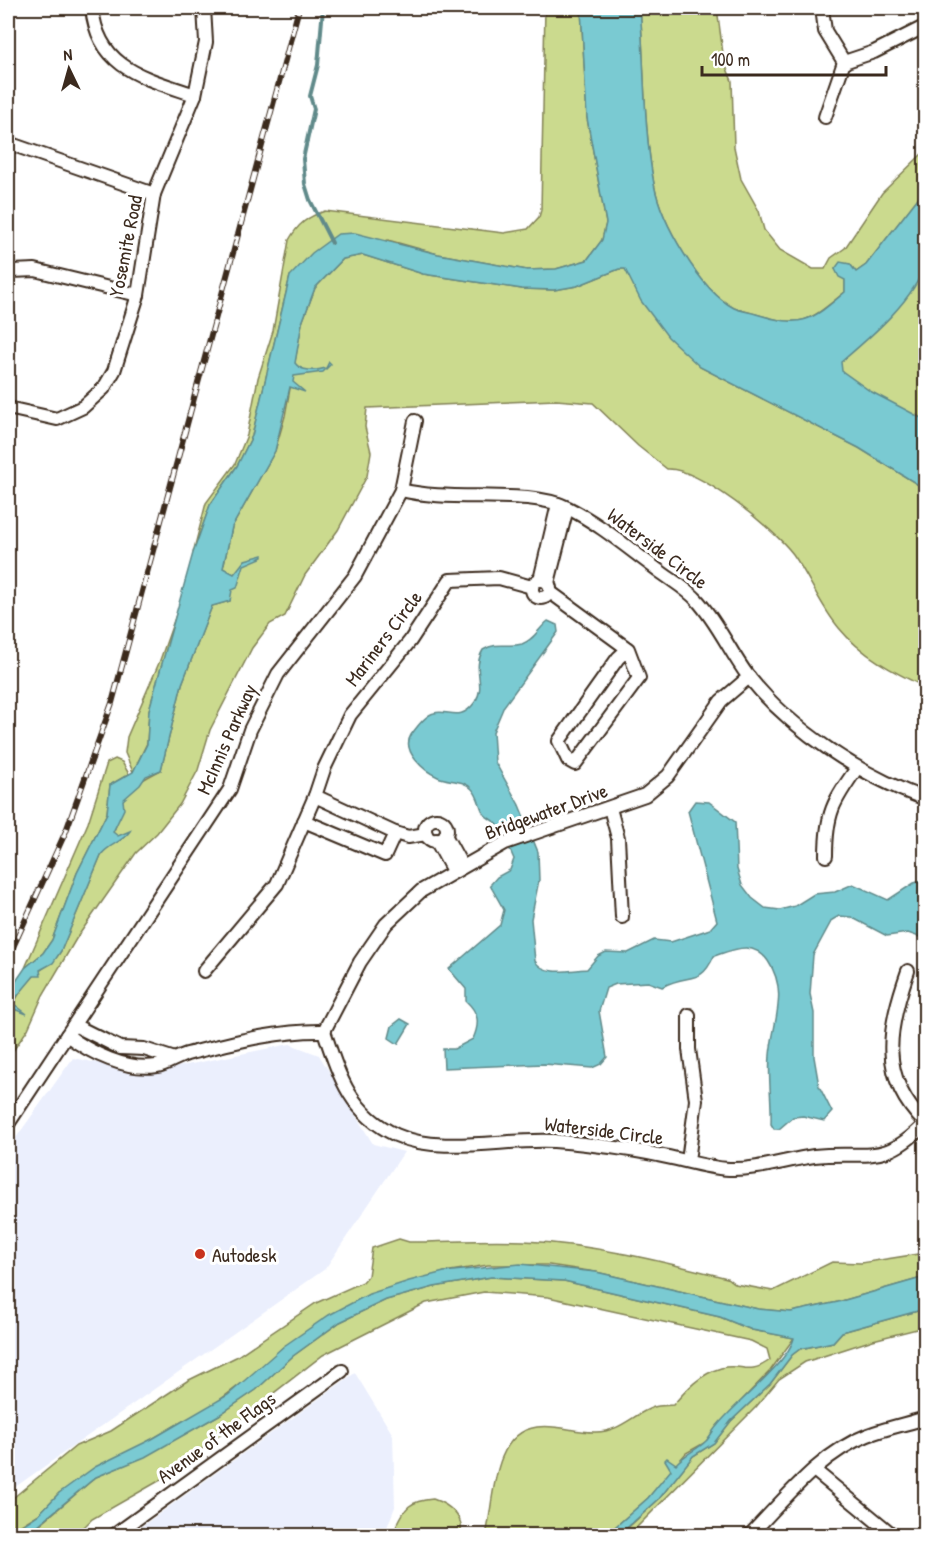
<svg xmlns="http://www.w3.org/2000/svg" width="933" height="1543" font-family="'Patrick Hand',sans-serif">
	<style>
		.built { fill: #ebeffd }
		.green { fill: #cbda8e; stroke: #838256; stroke-width: 1.5 }
		.water { fill: #7acad2; stroke: #618a8a; stroke-width: 1.5 }
		.lines { fill: none; stroke-linecap: round; stroke-linejoin: round }
		.stream { stroke: #618a8a; stroke-width: 4 }
		.street-casing { stroke: #3b2a1e; stroke-width: 16 }
		.street { stroke: #fff; stroke-width: 12 }
		.rail-casing { stroke: #3b2a1e; stroke-width: 6 }
		.rail { stroke: #fff; stroke-width: 4; stroke-dasharray: 11; stroke-linecap: butt }
		.poi-dot { fill: #c8321e; stroke: #fff; stroke-width: 2 }
		.labels { text-anchor: middle; dominant-baseline: central; stroke-width: 6; stroke-linejoin: round; paint-order: stroke }
		.street-label { font-size: 20px; fill: #3b2a1e; stroke: #fff }
		.poi-label { font-size: 20px; fill: #3b2a1e; stroke: #fff; text-anchor: start }
	</style>
	<rect width="100%" height="100%" fill="#fff"/>
	<filter id="ink" filterUnits="userSpaceOnUse"><feTurbulence type="fractalNoise" baseFrequency=".0167" numOctaves="2"/><feDisplacementMap in="SourceGraphic" scale="12" xChannelSelector="R" yChannelSelector="G"/><feConvolveMatrix kernelMatrix="1 2 1 2 8 2 1 2 1" color-interpolation-filters="sRGB"/></filter>
	<g filter="url(#ink)">
		<!-- built -->
		<g class="built">
			<path d="M290,1044L319,1055L373,1144L404,1152L325,1269L8,1492V1149L73,1058L147,1073Z"/>
			<path d="M355,1373L393,1435L395,1507L384,1535H130Z"/>
		</g>
		<!-- green -->
		<g class="green">
			<path d="M545,8H581L587,118L606,223L602,240L587,260L556,269L527,270L438,254L388,240L290,276L252,436L237,466L210,505L193,553L206,503L235,464L247,435L258,378L273,331L289,240C298,224 307,217 325,211L504,233L528,229L539,217L541,210Z"/>
			<path d="M640,8H717L724,61L732,81L734,147L741,179L759,211L764,230L780,250L813,269H825L831,258L845,248L882,193L925,151V189L866,265L856,272L850,264L840,263L835,269L845,280V292C806,324 802,328 752,313C746,311 739,310 734,308C699,290 661,222 654,184C643,126 645,66 640,8Z"/>
			<path d="M925,196V462L806,353Z"/>
			<path d="M363,255L423,274L522,289L554,290L577,286L619,269H625L700,367L859,448L925,489V687C895,673 861,655 839,628C820,606 810,578 793,554C774,529 698,467 667,469L638,446L593,403L556,400L367,408L365,427L371,452L367,476L338,530L305,575L285,616L270,624L252,648L210,730L198,770L180,804L157,833L136,853L76,939L43,995L28,1029L8,1058C8,1019 5,1006 34,976C45,964 51,967 61,951L101,855L115,836L113,832C120,821 118,809 123,800C131,785 147,777 161,770L182,684L212,606L230,601L231,574L223,568L232,527L275,451L285,416L302,323L315,288L343,259Z"/>
			<path d="M178,609L149,710L147,743L133,772L125,753L127,737L159,663Z"/>
			<path d="M115,759L122,762L129,774L110,785L107,813L77,873L52,940L43,953L25,968L88,823L107,763Z"/>
			<path d="M399,1239L409,1242C448,1242 486,1239 524,1241C592,1244 661,1261 727,1278L735,1284L773,1291L832,1262L861,1263L925,1253V1277L838,1302L791,1312L758,1309L596,1272L549,1265H488L444,1272L284,1346L263,1367L205,1411L183,1421L59,1493L39,1514L8,1533V1502L76,1446L111,1431L187,1381L236,1357L316,1303L363,1282L368,1276L372,1248Z"/>
			<path d="M491,1277L564,1281L720,1317L752,1330L794,1338L770,1371L717,1426L706,1442L686,1453L648,1498L606,1535H486C494,1503 491,1433 537,1427C558,1424 576,1433 596,1432C620,1432 633,1414 654,1407C660,1405 667,1406 673,1405C686,1390 700,1374 721,1368C742,1362 747,1377 770,1360L767,1349L751,1341L548,1297L484,1292L426,1303L323,1355L164,1478L92,1519L76,1535L26,1536L96,1477L143,1457L219,1415L256,1390L293,1356L340,1322L386,1300L434,1287Z"/>
			<path d="M925,1309V1327L873,1340L805,1362L779,1379L756,1407L635,1529L619,1536L659,1499L693,1456L714,1443L731,1421L770,1384L792,1355L800,1349L833,1342L842,1332Z"/>
			<path d="M433,1499C448,1504 466,1517 460,1535H392C404,1512 404,1501 433,1499Z"/>
		</g>
		<!-- water -->
		<g class="water">
			<path d="M581,8H640C645,66 643,126 654,184C661,222 700,290 734,308C741,311 749,312 756,314C802,328 810,322 845,292V280L839,277L835,269L840,262L850,264L856,272L866,265L925,189C926,207 930,247 925,263C916,299 868,339 841,362L842,371L870,391L925,420V489L859,448L700,367L668,337L641,301L625,269H619L577,286L554,290L522,289L423,274L363,255L343,259L315,288L302,323L295,363C301,372 316,371 326,368L329,362L331,364L323,372L294,376L293,382L305,392L290,387L275,451L232,527L223,568L234,574L245,560L263,555V557L244,565L237,588L232,590L230,601L212,606L182,684L161,770L146,776L140,785L123,800L124,809L113,832L118,836L130,831C122,843 109,844 101,855L61,951L53,963L40,970L41,976H34L14,1000V1004L27,1014L11,1008L8,1013V993L25,968L43,953L52,940L77,873L107,813L110,785L133,772L147,744L149,710L193,553L210,505L237,466L252,436L290,276L312,253L338,234L355,233L438,254L527,270L556,269L587,260L602,240L606,223L587,118Z"/>
			<path d="M548,621L557,625L558,632L504,706L493,732L495,762L519,805L538,852L539,880L531,919L535,961C544,977 571,970 587,969L598,956L606,952L628,953L654,940L671,942L710,929L717,921L688,811L695,801L709,802L735,822L737,869L742,885L752,898L765,908L780,910L795,906L814,894L835,892L853,884L888,900L914,883L925,880V939L908,933L887,936L851,917L839,916L832,920L813,955L810,994L814,1013V1057L819,1086L832,1112L824,1121L803,1116L793,1117L779,1129H774L771,1124C772,1101 768,1078 770,1055C773,1021 789,992 768,961C753,940 735,949 714,956C700,987 690,972 662,987L648,982L616,984L606,988L599,1011L607,1057L601,1064L592,1068L544,1064L444,1068L443,1049H454L473,1039C480,1023 479,1013 466,1001V989L449,969L500,925L504,910L490,885L497,877L510,870L514,859C509,848 505,835 498,825C494,820 488,819 484,814C479,806 479,796 472,789C463,779 449,782 438,777C424,771 401,751 411,735C416,728 425,715 434,713C449,709 460,723 475,702C487,684 471,670 483,650C498,641 507,648 522,644C534,640 539,628 548,621Z"/>
			<path d="M401,1019L410,1024L398,1044L389,1038L392,1026Z"/>
			<path d="M520,1264L596,1272L758,1309L791,1312L838,1302L925,1277V1309L842,1332L833,1342L800,1349L792,1355L770,1384L731,1421L714,1443L693,1456L659,1499L619,1535H606L648,1498L671,1470L665,1460L667,1458L676,1464C685,1454 697,1450 706,1441C710,1437 713,1430 717,1426C735,1403 788,1363 794,1338L752,1330L720,1317L564,1281L491,1277L434,1287L386,1300L340,1322L293,1356L256,1390L219,1415L145,1457L96,1477L26,1535H8L39,1514L59,1493L95,1467L152,1439L228,1395L284,1346L329,1315L369,1294L409,1281L444,1272Z"/>
		</g>
		<g class="lines">
			<!-- stream -->
			<path class="stream" d="M323,8L318,65L310,96L314,109L303,159L305,184L310,200L332,243"/>
			<!-- street casing -->
			<g class="street-casing">
				<g id="street">
					<path d="M92,8C98,69 145,78 195,95"/>
					<path d="M822,8L825,31L844,62L825,117"/>
					<path d="M844,62L874,52L926,26"/>
					<path d="M8,143L154,194"/>
					<path d="M12,271L35,270L138,295"/>
					<path d="M8,408L57,419L83,407L104,388L114,371L138,295L154,194L195,95L206,42L204,8"/>
					<path d="M401,490C451,503 528,488 568,508C600,524 629,549 658,570C671,580 687,589 697,600C718,623 730,652 748,676C791,730 861,776 926,799"/>
					<circle cx="541" cy="589" r="9"/>
					<path d="M540,580L558,504"/>
					<path d="M548,583L567,508"/>
					<path d="M550,592L628,649L639,678L575,764L568,760L559,741L618,658L628,649"/>
					<path d="M315,796L395,833L408,837L426,834"/>
					<path d="M610,808L618,838L622,917"/>
					<circle cx="436" cy="830" r="11"/>
					<path d="M304,821L385,855L395,833"/>
					<path d="M445,835L462,866"/>
					<path d="M436,840L453,871"/>
					<path d="M826,856C826,813 833,802 857,768"/>
					<path d="M204,971L277,884L315,796L324,769L350,715L410,641L450,580L499,578L532,587"/>
					<path d="M908,971C888,1028 878,1077 925,1123"/>
					<path d="M74,1025L120,1048L144,1049L172,1058"/>
					<path d="M324,1031C339,1076 350,1113 396,1135C440,1155 507,1138 554,1141C589,1144 624,1148 658,1155C681,1159 706,1168 729,1169C759,1170 785,1160 814,1156C868,1150 882,1168 926,1123"/>
					<path d="M324,1031L360,962L386,924L421,891L505,843L645,795L668,776L721,701L749,677"/>
					<path d="M67,1035C90,1053 127,1071 157,1066C166,1065 177,1057 187,1054C231,1043 278,1030 324,1031"/>
					<path d="M8,1124L230,789L250,730L278,674L355,576L401,490L415,421"/>
					<path d="M688,1161L696,1100L689,1049V1015"/>
					<path d="M814,1470L894,1536"/>
					<path d="M113,1536L342,1371"/>
					<path d="M749,1536C784,1500 820,1453 868,1435C886,1428 906,1424 926,1418"/>
				</g>
			</g>
			<!-- street -->
			<use href="#street" class="street"/>
			<!-- rail casing -->
			<g class="rail-casing">
				<path id="rail" d="M8,958L66,831L112,703L299,8"/>
			</g>
			<!-- rail -->
			<use href="#rail" class="rail"/>
		</g>
	</g>
	<!-- markers -->
	<circle class="poi-dot" cx="200" cy="1254" r="6"/>
	<g class="labels">
		<!-- street labels -->
		<g class="street-label">
			<text transform="translate(125 246) rotate(-79)">Yosemite Road</text>
			<text transform="translate(658 548) rotate(37)">Waterside Circle</text>
			<text transform="translate(383 638) rotate(-53)">Mariners Circle</text>
			<text transform="translate(226 739) rotate(-66)">McInnis Parkway</text>
			<text transform="translate(546 811) rotate(-20)">Bridgewater Drive</text>
			<text transform="translate(604 1130) rotate(7)">Waterside Circle</text>
			<text transform="translate(216 1437) rotate(-36)">Avenue of the Flags</text>
		</g>
		<!-- poi labels -->
		<g class="poi-label">
			<text x="212" y="1254">Autodesk</text>
		</g>
	</g>
	<!-- margin -->
	<rect width="933" height="1543" fill="none" stroke="#fff" stroke-width="30"/>
	<rect x="15" y="15" width="903" height="1513" fill="none" stroke="#3b2a1e" stroke-width="2" filter="url(#ink)"/>
	<!-- north arrow -->
	<g transform="translate(69 69) rotate(355)" stroke="#ffffff" stroke-width="4.5" paint-order="stroke">
	<path d="M0-4.5L10 22L0 15L-10 22Z" fill="#3b2a1e"/>
	<text y="-9" font-size="16" font-weight="bold" text-anchor="middle" fill="#3b2a1e">N</text>
	</g>
	<!-- scale -->
	<path d="M702 66v9h184v-9" fill="none" stroke="#3b2a1e" stroke-width="3"/>
	<text x="711" y="66" font-size="18" fill="#3b2a1e" stroke="#ffffff" stroke-width="4.5" paint-order="stroke">100 m</text>
</svg>
